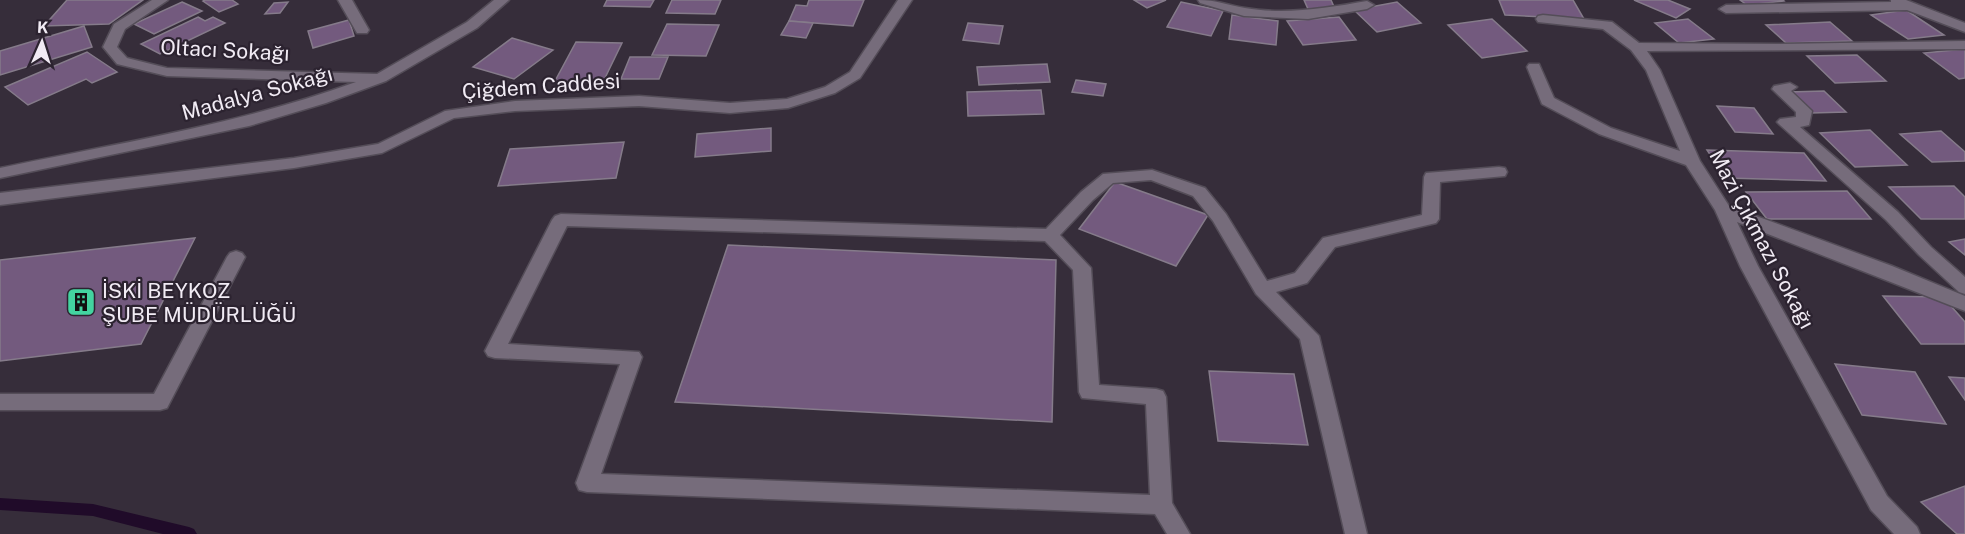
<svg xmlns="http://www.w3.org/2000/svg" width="1965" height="534" font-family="'Public Sans',sans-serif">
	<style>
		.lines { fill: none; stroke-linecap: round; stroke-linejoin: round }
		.stream { fill: #200b29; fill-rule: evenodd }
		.building { fill: #735a7e; stroke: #857b8a; stroke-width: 1.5 }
		.lane-casing { stroke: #544d58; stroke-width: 3 }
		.street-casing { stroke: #544d58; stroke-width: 3 }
		.lane { fill: #766c7b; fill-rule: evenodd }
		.street { fill: #766c7b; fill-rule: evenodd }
		.labels { text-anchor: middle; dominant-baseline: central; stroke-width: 4.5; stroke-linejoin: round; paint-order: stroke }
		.street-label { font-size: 21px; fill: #f1ebf4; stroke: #2c2330 }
		.poi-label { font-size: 21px; fill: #f1ebf4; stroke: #2c2330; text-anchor: start }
	</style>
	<rect width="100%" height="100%" fill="#362d3a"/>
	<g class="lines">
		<!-- stream -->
		<path class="stream" d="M0,498L93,504L189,527L194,529L197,534H163L93,516L0,510Z"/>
	</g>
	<!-- building -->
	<g class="building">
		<path d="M67,0H143L109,24L44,26Z"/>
		<path d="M205,0H232L238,4L219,12L203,1Z"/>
		<path d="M607,0H654L650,7L604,6Z"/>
		<path d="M672,0H721L715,14L666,13Z"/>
		<path d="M809,0H864L853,26L789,21L796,5L807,6Z"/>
		<path d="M1134,0H1166L1147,8Z"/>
		<path d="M1304,0H1331L1335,9H1308Z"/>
		<path d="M1499,0H1573L1584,19L1505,15Z"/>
		<path d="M1634,0H1668L1690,9L1676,18Z"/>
		<path d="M1740,0H1783L1784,1L1747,5Z"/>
		<path d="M182,2L202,11L154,34L134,24Z"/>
		<path d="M288,2L280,13L265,14L274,3Z"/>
		<path d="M1181,2L1223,11L1211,36L1167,27Z"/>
		<path d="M1397,2L1421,23L1377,32L1354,10Z"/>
		<path d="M1906,10L1944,35L1908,39L1871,15Z"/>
		<path d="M1232,15L1278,21L1276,45L1229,39Z"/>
		<path d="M198,17L205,21L213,17L225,23L160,54L141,44Z"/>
		<path d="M1339,17L1356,40L1303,45L1287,21Z"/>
		<path d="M1492,19L1527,51L1482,58L1448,25Z"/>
		<path d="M1688,19L1714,39L1679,43L1655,23Z"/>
		<path d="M349,20L354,36L313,48L308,31Z"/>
		<path d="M789,21L813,23L806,38L781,35Z"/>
		<path d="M1830,22L1852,41L1786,43L1766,25Z"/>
		<path d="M968,23L1003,26L999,44L963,40Z"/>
		<path d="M667,24L719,25L706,56L652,55Z"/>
		<path d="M84,26L92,47L0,75V51Z"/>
		<path d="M512,38L553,50L514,79L473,67Z"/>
		<path d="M576,42L622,43L603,82L555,81Z"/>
		<path d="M1965,49V78L1959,79L1924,53Z"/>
		<path d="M87,52L117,72L92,83L86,79L28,105L5,87Z"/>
		<path d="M1857,55L1886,81L1835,83L1807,56Z"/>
		<path d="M630,57H668L659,79H621Z"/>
		<path d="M1047,64L1050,82L979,85L977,67Z"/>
		<path d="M1076,80L1106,84L1103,96L1072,92Z"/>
		<path d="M1041,90L1044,114L968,116L967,92Z"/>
		<path d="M1824,91L1846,112L1811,113L1789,92Z"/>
		<path d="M1717,106L1754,108L1773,134L1735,132Z"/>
		<path d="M771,128V151L695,157L697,134Z"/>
		<path d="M1870,130L1907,165L1855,167L1820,133Z"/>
		<path d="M1941,131L1965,152V161L1932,162L1900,134Z"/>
		<path d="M624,142L616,178L498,186L510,149Z"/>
		<path d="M1707,150L1804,153L1826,181L1726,178Z"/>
		<path d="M1115,182L1208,215L1176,266L1079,229Z"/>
		<path d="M1954,186L1965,197V219H1921L1889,187Z"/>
		<path d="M1847,191L1871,219H1767L1746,192Z"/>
		<path d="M195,238L141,344L0,361V260Z"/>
		<path d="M1965,239V255L1949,242Z"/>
		<path d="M728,245L1056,260L1052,422L675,402Z"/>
		<path d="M1883,296L1943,297L1965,322V344H1921Z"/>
		<path d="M1835,364L1915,372L1946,424L1862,415Z"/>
		<path d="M1209,371L1294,374L1308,445L1218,441Z"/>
		<path d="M1949,377L1965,378V400Z"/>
		<path d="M1965,486V534H1957L1921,502Z"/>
	</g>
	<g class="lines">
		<!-- lane casing -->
		<g class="lane-casing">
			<g id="lane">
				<path d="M1499,167L1505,168L1507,172L1505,176L1440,182L1439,219L1436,223L1335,247L1307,283L1276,292L1319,336L1367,534H1345L1300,339L1256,294L1213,221L1193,196L1151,180L1113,183L1093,200L1060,235L1091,268L1099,385L1156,389L1163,391L1166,397L1172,503L1190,534H1167L1155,514L587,492L579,490L576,483L620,364L495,358L488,356L485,351L552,220L555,216L561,214L1046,229L1081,192L1103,174L1152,170L1205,188L1226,214L1267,281L1295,273L1323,238L1422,215L1424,177L1426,173ZM567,226L1045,241L1073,270L1079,392L1082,398L1146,404L1150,495L601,474L642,357L639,352L508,344Z"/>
				<path d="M236,251L242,253L245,257L167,408L160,410H0V394H154L227,257L230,253Z"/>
			</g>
		</g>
		<!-- street casing -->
		<g class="street-casing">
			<g id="street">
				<path d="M152,0H168L125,29L117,47L127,58L167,68L377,74L467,22L494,0H509L477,28L386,81L326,103L249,126L0,178V168C120,143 241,124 356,82L167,76L117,64L103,47L114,24Z"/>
				<path d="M338,0H352L369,30L367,33H357Z"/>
				<path d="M898,0H912L860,78L835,93L788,108L730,113L639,106L515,111L454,118L382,153L294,168L0,205V193L294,158L378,144L445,111L515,101L639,96L730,103L787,99L825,87L850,72Z"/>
				<path d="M1198,0C1217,0 1227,5 1245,8C1285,15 1327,8 1367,1L1374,5L1367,9L1308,19L1244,16L1200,3Z"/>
				<path d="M1891,0H1906L1965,23V32L1907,10L1726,13L1719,9L1726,5L1891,2Z"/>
				<path d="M1543,15L1612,22L1639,43L1779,44L1965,41V49L1647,51L1660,70L1700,161L1729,206L1892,266L1965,296V311L1737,222L1758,266L1887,496L1917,527L1920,534H1894L1871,510L1740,266L1715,210L1686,165L1599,134L1542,104L1527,67L1529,64H1539L1554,98L1611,128L1680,151L1646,70L1631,50L1603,29L1538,22L1536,19L1538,16Z"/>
				<path d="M1790,83L1797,87L1791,91L1812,111L1809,125L1800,127L1898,212L1931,247L1965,277V294L1959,292L1919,255L1886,220L1780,125L1777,122L1780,119L1796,117V112L1772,89L1774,86Z"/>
			</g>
		</g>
		<!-- lane -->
		<use href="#lane" class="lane"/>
		<!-- street -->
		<use href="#street" class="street"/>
	</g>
	<!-- icons -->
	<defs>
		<g id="building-square" transform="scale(1.5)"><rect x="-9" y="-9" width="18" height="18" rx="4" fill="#43d4a0" stroke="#2c2330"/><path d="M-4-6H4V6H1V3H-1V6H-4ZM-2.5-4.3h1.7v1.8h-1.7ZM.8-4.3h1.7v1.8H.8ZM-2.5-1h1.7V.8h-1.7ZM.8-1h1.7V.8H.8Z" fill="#111"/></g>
	</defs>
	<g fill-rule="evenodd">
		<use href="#building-square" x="81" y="302"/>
	</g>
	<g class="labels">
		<!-- street labels -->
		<g class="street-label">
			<text transform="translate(225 50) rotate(3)">Oltacı Sokağı</text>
			<text transform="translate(541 86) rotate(-4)">Çiğdem Caddesi</text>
			<text transform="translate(257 93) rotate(-15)">Madalya Sokağı</text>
			<text transform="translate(1762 239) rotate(62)">Mazi Çıkmazı Sokağı</text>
		</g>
		<!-- poi labels -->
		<g class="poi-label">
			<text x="102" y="290">İSKİ BEYKOZ<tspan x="102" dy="24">ŞUBE MÜDÜRLÜĞÜ</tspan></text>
		</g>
	</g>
	<!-- north arrow -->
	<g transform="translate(42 42) rotate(3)" stroke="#2c2330" stroke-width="4.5" paint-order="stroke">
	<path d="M0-4.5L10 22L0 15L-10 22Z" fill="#f1ebf4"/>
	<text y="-9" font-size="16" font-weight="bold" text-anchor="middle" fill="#f1ebf4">K</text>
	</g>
</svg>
